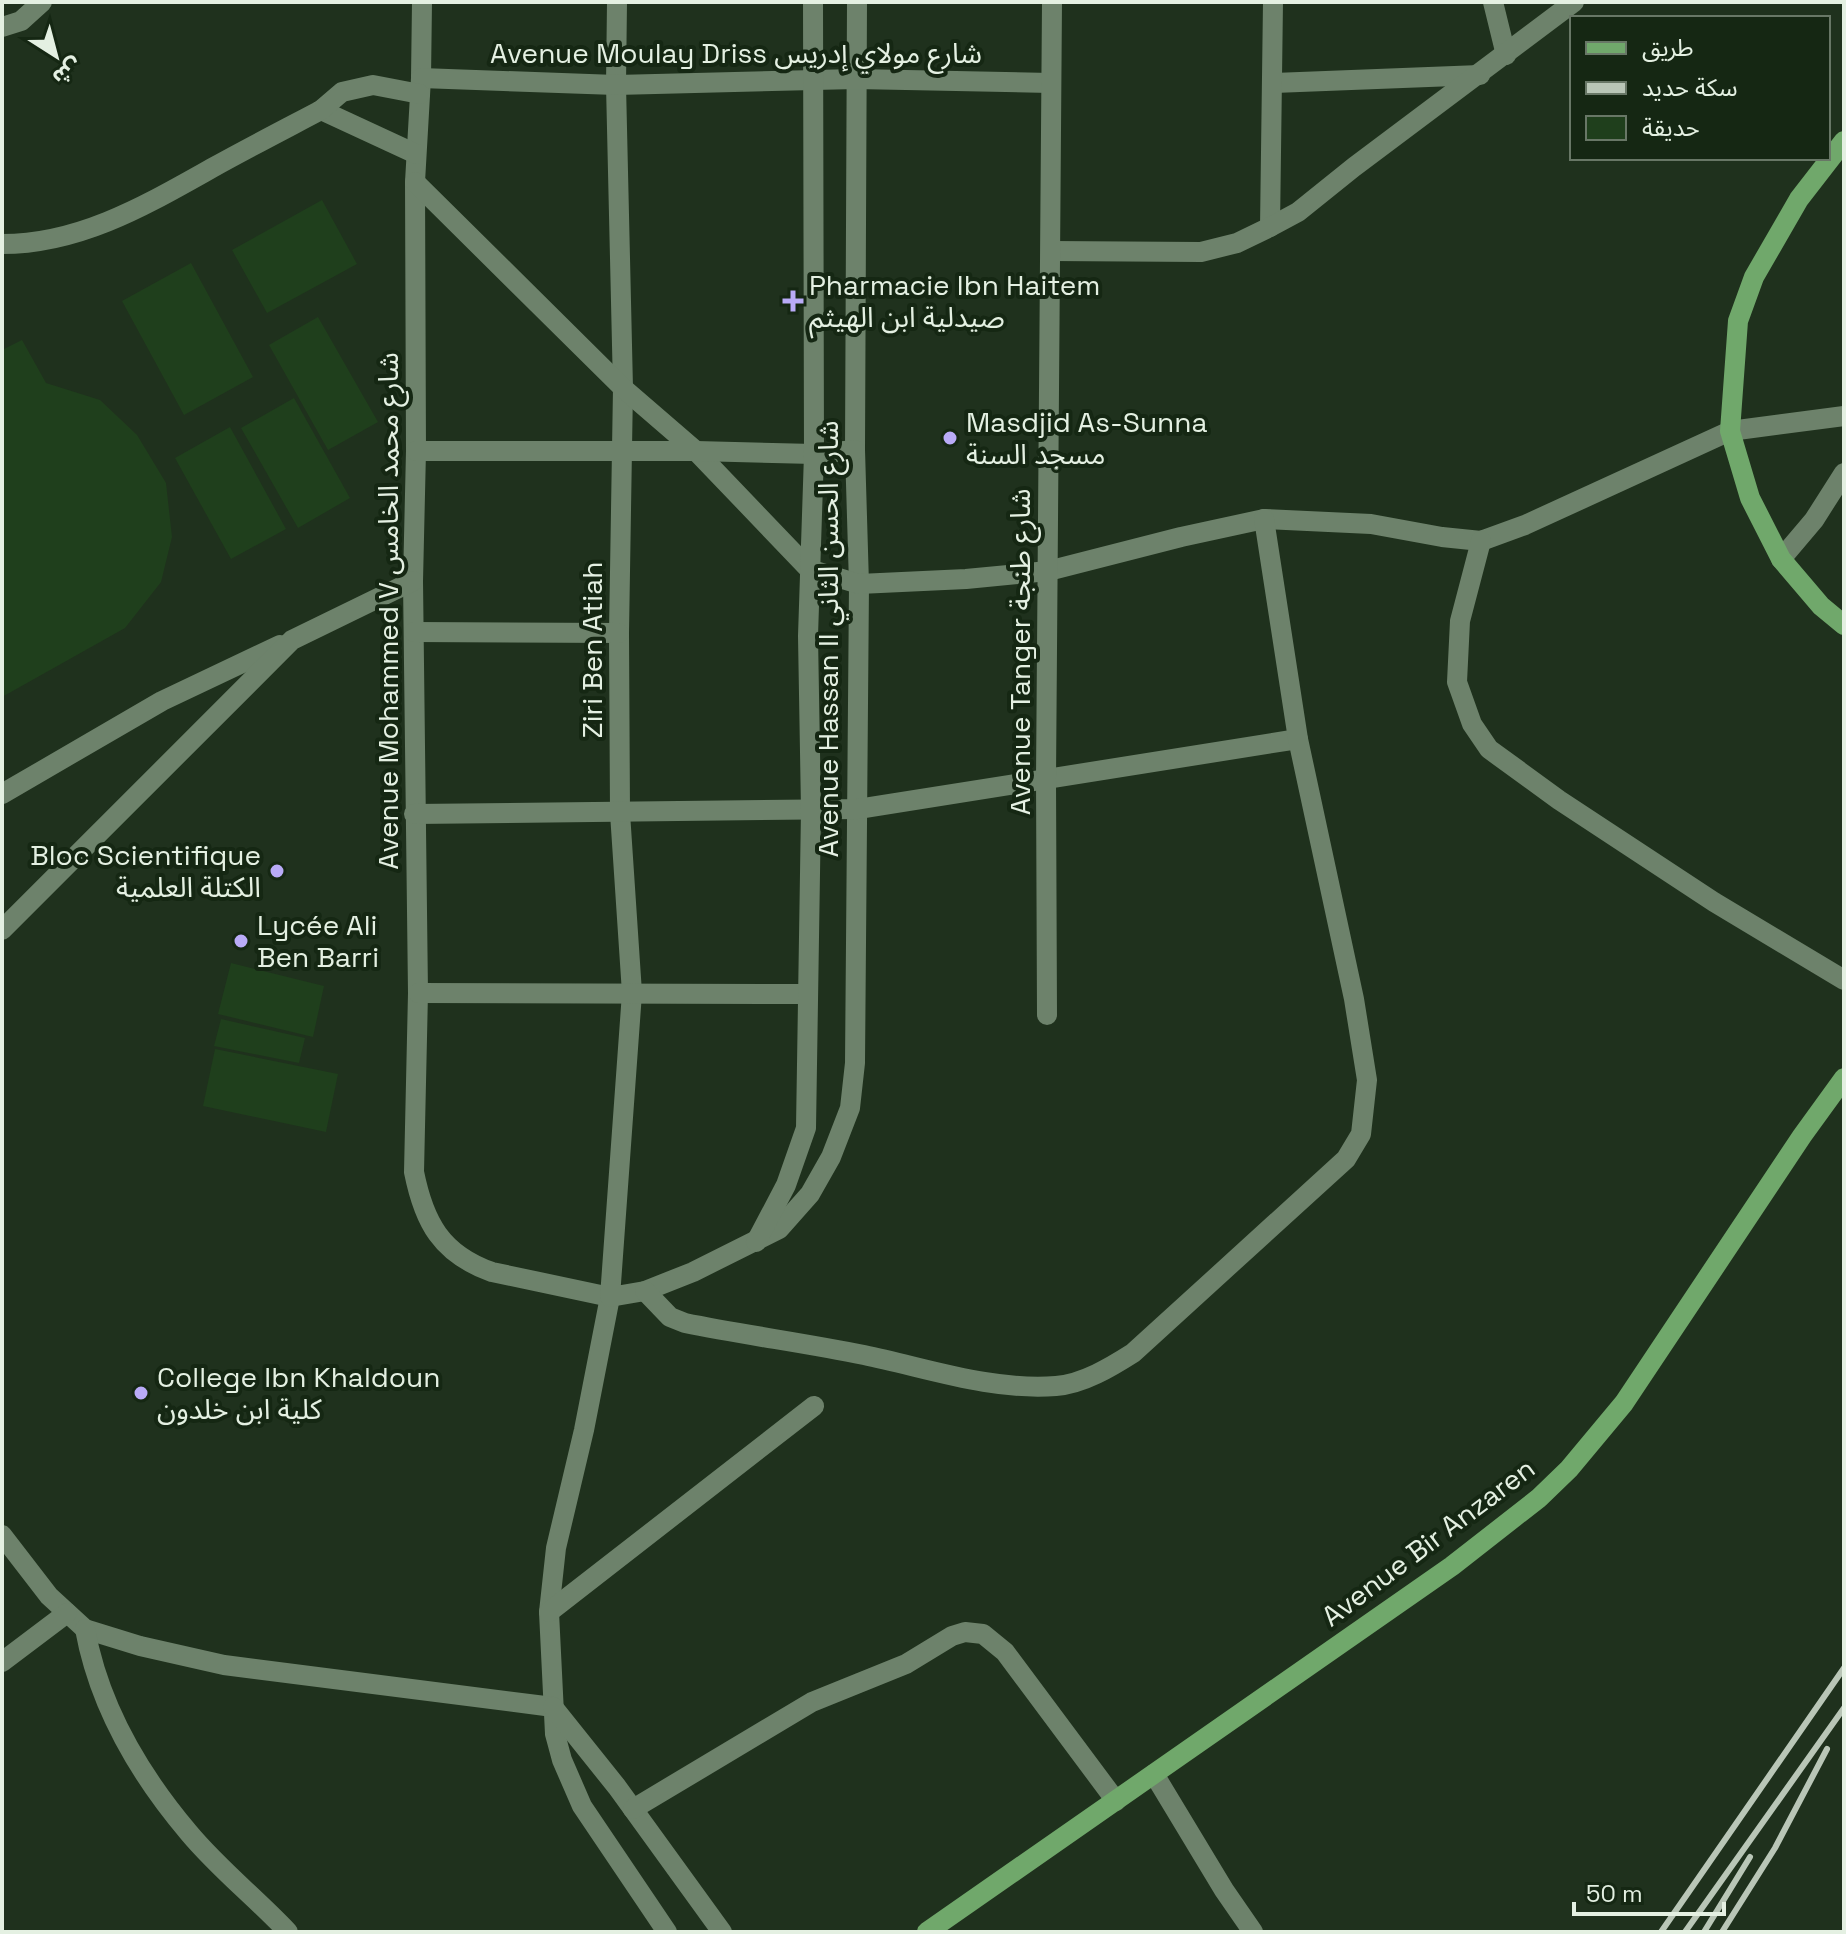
<svg xmlns="http://www.w3.org/2000/svg" width="1846" height="1934" font-family="'Space Grotesk','Noto Sans Arabic',sans-serif">
	<style>
		.green { fill: #1f3f1c }
		.lines { fill: none; stroke-linecap: round; stroke-linejoin: round }
		.minor { stroke: #6d826b; stroke-width: 20 }
		.major { stroke: #70a86b; stroke-width: 20 }
		.rail { stroke: #b9c6b7; stroke-width: 6 }
		.poi-dot { fill: #b9abf7; stroke: #152713; stroke-width: 3 }
		.labels { text-anchor: middle; dominant-baseline: central; stroke-width: 8; stroke-linejoin: round; paint-order: stroke }
		.street-label { font-size: 28px; fill: #e4f0e2; stroke: #152713 }
		.poi-label { font-size: 28px; fill: #e4f0e2; stroke: #152713; text-anchor: start }
	</style>
	<rect width="100%" height="100%" fill="#1f311d"/>
	<!-- green -->
	<g class="green">
		<path d="M322,200L357,264L267,313L232,250Z"/>
		<path d="M191,263L253,377L184,415L122,301Z"/>
		<path d="M318,317L378,422L328,450L269,345Z"/>
		<path d="M22,340L46,383L100,400L137,435L166,483L172,537L161,582L125,628L2,697V350Z"/>
		<path d="M294,398L350,498L298,528L241,428Z"/>
		<path d="M230,427L286,529L231,559L175,458Z"/>
		<path d="M231,963L324,986L313,1037L218,1014Z"/>
		<path d="M221,1019L305,1038L299,1063L214,1046Z"/>
		<path d="M215,1049L338,1074L326,1132L203,1106Z"/>
	</g>
	<g class="lines">
		<!-- minor -->
		<g class="minor">
			<path d="M422,2L421,78L415,182L416,451L413,581L418,993L414,1172C424,1222 441,1254 492,1272L610,1297L584,1430L556,1548L549,1612L555,1734L562,1760L582,1806L667,1932"/>
			<path d="M617,2L616,85L623,388L619,633L620,813L632,993L610,1297L645,1291L693,1272L779,1229L810,1194L831,1157L850,1108L855,1063L859,584L855,450L857,2"/>
			<path d="M1493,2L1506,55"/>
			<path d="M2,27L21,21L42,2"/>
			<path d="M421,78L616,85L856,79L1051,83"/>
			<path d="M1274,83L1480,75"/>
			<path d="M321,110L416,154"/>
			<path d="M415,182L623,388L696,451L809,569L859,584L966,579L1048,571L1181,537L1264,519L1371,524L1442,537L1481,541L1525,525L1730,431L1844,416"/>
			<path d="M1270,227L1273,2"/>
			<path d="M2,244C80,244 146,205 212,168C248,148 285,129 321,110L342,92L373,85L420,94"/>
			<path d="M1051,251L1201,252L1237,243L1270,227L1298,212L1354,167L1574,2"/>
			<path d="M416,451H696L814,454L855,450"/>
			<path d="M1481,541L1460,621L1457,682L1472,724L1489,749L1559,800L1714,902L1844,980"/>
			<path d="M1781,559L1814,520L1844,473"/>
			<path d="M414,632L619,633"/>
			<path d="M2,794L162,701L280,645"/>
			<path d="M414,814L858,809L1298,739"/>
			<path d="M2,930L292,640L413,581"/>
			<path d="M418,993L806,994"/>
			<path d="M1047,1015L1046,779L1052,2"/>
			<path d="M756,1242L786,1185L806,1128L811,810L808,636L814,454L813,2"/>
			<path d="M645,1291L670,1317L685,1323C744,1335 805,1343 864,1355C927,1368 991,1391 1056,1386C1083,1384 1111,1367 1133,1353L1346,1159L1361,1134L1367,1080L1354,999L1298,739L1264,519"/>
			<path d="M2,1535L49,1596L85,1629L140,1646L224,1665L553,1707"/>
			<path d="M549,1612L814,1406"/>
			<path d="M85,1629C99,1706 139,1774 189,1833C219,1869 256,1898 288,1932"/>
			<path d="M2,1662L67,1613"/>
			<path d="M553,1707L617,1787L722,1932"/>
			<path d="M1154,1774L1224,1890L1253,1932"/>
			<path d="M633,1809L812,1702L906,1664L952,1636L965,1632L983,1634L1005,1652L1116,1801"/>
		</g>
		<!-- major -->
		<g class="major">
			<path d="M1844,141L1799,199L1754,277L1738,321L1730,431L1750,498L1781,559L1821,606L1844,625"/>
			<path d="M927,1932L1452,1566L1539,1498L1569,1469L1624,1403L1802,1136L1844,1078"/>
		</g>
		<!-- rail -->
		<g class="rail">
			<path d="M1661,1932L1844,1668"/>
			<path d="M1685,1932L1844,1708"/>
			<path d="M1704,1932L1750,1857"/>
			<path d="M1722,1932L1775,1848L1827,1749"/>
		</g>
	</g>
	<!-- markers -->
	<g class="poi-dot">
		<path d="M789 289h8v8h8v8h-8v8h-8v-8h-8v-8h8z"/>
		<circle cx="950" cy="438" r="8"/>
		<circle cx="277" cy="871" r="8"/>
		<circle cx="241" cy="941" r="8"/>
		<circle cx="141" cy="1393" r="8"/>
	</g>
	<g class="labels">
		<!-- street labels -->
		<g class="street-label">
			<text x="736" y="53">Avenue Moulay Driss شارع مولاي إدريس</text>
			<text transform="translate(388 611) rotate(-90)">Avenue Mohammed V شارع محمد الخامس</text>
			<text transform="translate(828 639) rotate(-90)">Avenue Hassan II شارع الحسن الثاني</text>
			<text transform="translate(592 650) rotate(-90)">Ziri Ben Atiah</text>
			<text transform="translate(1020 652) rotate(-90)">Avenue Tanger شارع طنجة</text>
			<text transform="translate(1428 1542) rotate(-37)">Avenue Bir Anzaren</text>
		</g>
		<!-- poi labels -->
		<g class="poi-label">
			<text x="809" y="285">Pharmacie Ibn Haitem<tspan x="809" dy="32">صيدلية ابن الهيثم</tspan></text>
			<text x="966" y="422">Masdjid As-Sunna<tspan x="966" dy="32">مسجد السنة</tspan></text>
			<text x="261" y="855" text-anchor="end">Bloc Scientifique<tspan x="261" dy="32">الكتلة العلمية</tspan></text>
			<text x="257" y="925">Lycée Ali<tspan x="257" dy="32">Ben Barri</tspan></text>
			<text x="157" y="1377">College Ibn Khaldoun<tspan x="157" dy="32">كلية ابن خلدون</tspan></text>
		</g>
	</g>
	<!-- border -->
	<rect width="1846" height="1934" fill="none" stroke="#e4f0e2" stroke-width="8"/>
	<!-- legend -->
	<rect x="1570" y="16" width="260" height="144" fill="#152713" stroke="#687766" stroke-width="2"/>
	<rect x="1586" y="42" width="40" height="12" fill="#70a86b" stroke="#687766" stroke-width="2"/>
	<text x="1642" y="56" font-size="24" fill="#e4f0e2">طريق</text>
	<rect x="1586" y="82" width="40" height="12" fill="#b9c6b7" stroke="#687766" stroke-width="2"/>
	<text x="1642" y="96" font-size="24" fill="#e4f0e2">سكة حديد</text>
	<rect x="1586" y="116" width="40" height="24" fill="#1f3f1c" stroke="#687766" stroke-width="2"/>
	<text x="1642" y="136" font-size="24" fill="#e4f0e2">حديقة</text>
	<!-- north arrow -->
	<g transform="translate(56 56) rotate(144)" stroke="#152713" stroke-width="6" paint-order="stroke">
	<path d="M0-6L14 30L0 20L-14 30Z" fill="#e4f0e2"/>
	<text y="-12" font-size="22" font-weight="bold" text-anchor="middle" fill="#e4f0e2">ش</text>
	</g>
	<!-- scale -->
	<path d="M1574 1902v12h150v-12" fill="none" stroke="#e4f0e2" stroke-width="4"/>
	<text x="1586" y="1902" font-size="24" fill="#e4f0e2" stroke="#152713" stroke-width="6" paint-order="stroke">50 m</text>
</svg>
